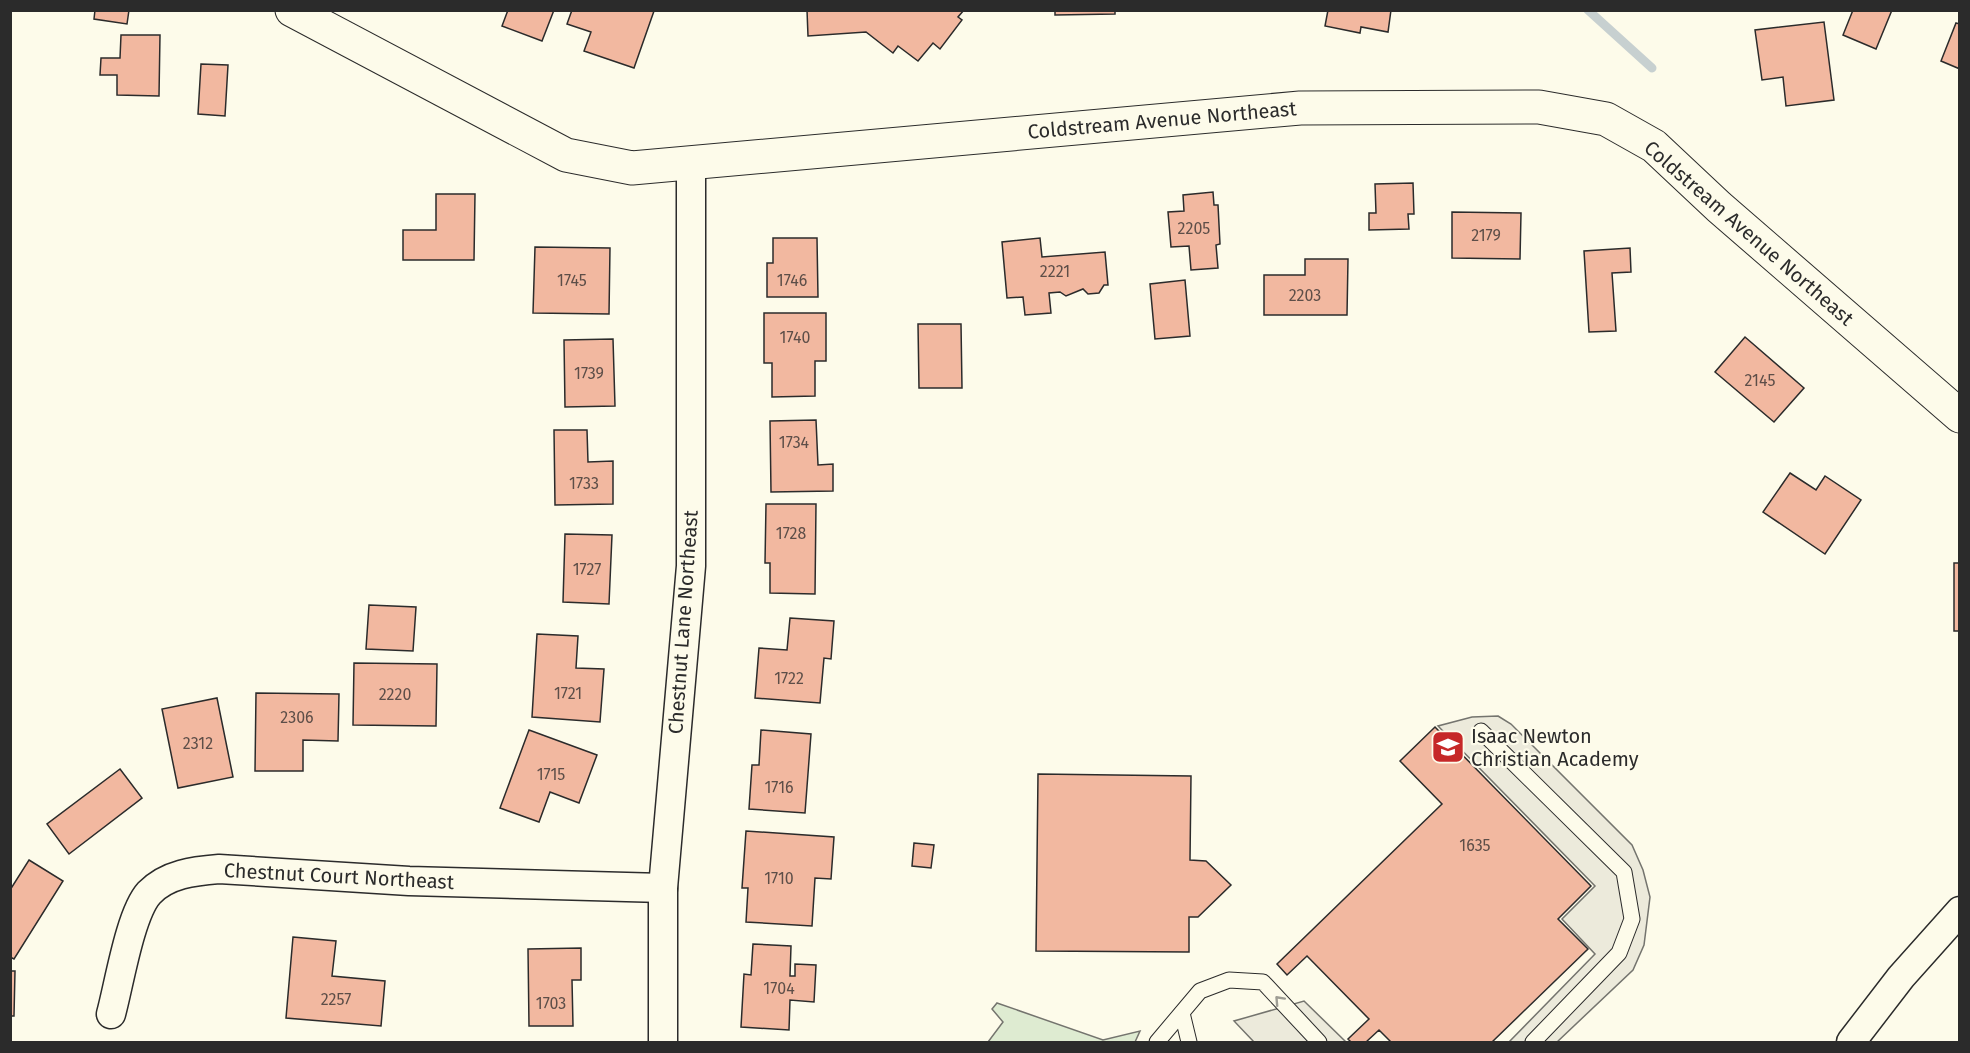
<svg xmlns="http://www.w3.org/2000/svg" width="1970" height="1053" font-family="'Fira Sans',sans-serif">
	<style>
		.green { fill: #deebd1; stroke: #74746e; stroke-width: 1.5 }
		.parking { fill: #eceadb; stroke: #74746e; stroke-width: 1.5 }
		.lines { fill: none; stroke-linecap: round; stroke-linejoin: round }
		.stream { stroke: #c7d0d0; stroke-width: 9 }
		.building { fill: #f2b8a0; stroke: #2b2b2b; stroke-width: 1.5 }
		.service-casing { stroke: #2b2b2b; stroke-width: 17 }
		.minor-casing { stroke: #2b2b2b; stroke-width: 31 }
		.tertiary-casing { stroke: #2b2b2b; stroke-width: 35 }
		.service { stroke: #fdfbea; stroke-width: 15 }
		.minor { stroke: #fdfbea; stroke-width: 28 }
		.tertiary { stroke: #fdfbea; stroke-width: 33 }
		.oneway { stroke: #9e9d94 }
		.labels { text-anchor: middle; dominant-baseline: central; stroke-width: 4.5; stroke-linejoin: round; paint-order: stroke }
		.number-label { font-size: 16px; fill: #5d4e48 }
		.street-label { font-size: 20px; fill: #2b2b2b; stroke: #fdfbea }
		.poi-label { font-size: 20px; fill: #2b2b2b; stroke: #fdfbea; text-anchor: start }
	</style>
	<rect width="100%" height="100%" fill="#fdfbea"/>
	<!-- green -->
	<path class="green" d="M997,1003L1103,1040L1140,1031L1135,1042H988L1003,1022L992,1009Z"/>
	<!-- parking -->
	<g class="parking">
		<path d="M1498,716L1511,724L1632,845L1643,870L1650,897L1644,945L1633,970L1557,1042H1509L1595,954L1562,919L1595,886L1438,726L1472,717Z"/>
		<path d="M1304,1001L1346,1042H1254L1234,1021Z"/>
	</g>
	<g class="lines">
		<!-- stream -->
		<path class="stream" d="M1588,10L1652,68"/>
	</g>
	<!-- building -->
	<g class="building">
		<path d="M95,10H129L127,24L94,19Z"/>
		<path d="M508,10H554L542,41L502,26Z"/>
		<path d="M572,10L654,11L634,68L584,51L591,32L567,24Z"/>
		<path d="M807,10H964L958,17L962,20L940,49L933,43L918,61L898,46L893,53L866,32L808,36Z"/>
		<path d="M1055,10H1115V14L1055,15Z"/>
		<path d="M1328,10H1391L1388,32L1361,27L1360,33L1325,26Z"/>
		<path d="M1853,10H1892L1876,49L1843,35Z"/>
		<path d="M1824,22L1834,100L1786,106L1783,77L1762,80L1755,30Z"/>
		<path d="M1956,23L1960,24V69L1941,61Z"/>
		<path d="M121,35H160L159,96L117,95V75H100L101,58H120Z"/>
		<path d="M201,64L228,65L225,116L198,114Z"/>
		<path d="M1413,183L1414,214H1408L1409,229L1369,230V213H1376L1375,184Z"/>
		<path d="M1213,192L1214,205H1218L1220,244L1216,245L1218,268L1191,270L1189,246L1171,247L1168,212L1184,211L1183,195Z"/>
		<path d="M436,194H475L474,260H403V230H436Z"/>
		<path d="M1452,212L1521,213L1520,259L1452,258Z"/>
		<path d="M773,238H817L818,297H767V263H773Z"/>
		<path d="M1040,238L1042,257L1105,252L1108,285H1104L1099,293L1088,294L1083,289L1066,296L1060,292L1049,293L1051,313L1025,315L1023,297L1007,298L1002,242Z"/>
		<path d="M535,247L610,248L609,314L533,313Z"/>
		<path d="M1630,248L1631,272L1612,273L1616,331L1589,332L1584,251Z"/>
		<path d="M1305,259H1348L1347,315H1264V275H1305Z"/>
		<path d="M1185,280L1190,336L1155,339L1150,284Z"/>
		<path d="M764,313H826V361H815V396L772,397V363H764Z"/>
		<path d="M918,324H961L962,388H919Z"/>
		<path d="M1745,337L1804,388L1774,422L1715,372Z"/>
		<path d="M613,339L615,406L565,407L564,340Z"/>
		<path d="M816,420L818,465L833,464V491L771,492L770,421Z"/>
		<path d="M554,430H587L588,462L613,461V504L555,505Z"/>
		<path d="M1790,473L1816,490L1825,476L1861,500L1825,554L1763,512Z"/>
		<path d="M766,504H816L815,594L770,593V563H765Z"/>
		<path d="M565,534L612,535L609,604L563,602Z"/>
		<rect x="1954" y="563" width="6" height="68"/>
		<path d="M369,605L416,607L413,651L366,649Z"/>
		<path d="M790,618L834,621L831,659L824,658L820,703L755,698L759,648L787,650Z"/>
		<path d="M537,634L578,636L576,668L604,669L600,722L532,717Z"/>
		<path d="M354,663L437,664L436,726L353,725Z"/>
		<path d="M256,693L339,694L338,741L303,740V771H255Z"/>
		<path d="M217,698L233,777L178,788L162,709Z"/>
		<path d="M1435,727L1591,886L1558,919L1588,949L1492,1042H1391L1379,1030L1366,1042H1351L1348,1039L1369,1019L1307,956L1287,975L1277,964L1442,804L1400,761Z"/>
		<path d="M529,730L597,755L579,803L550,792L539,822L500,808Z"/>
		<path d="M761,730L811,734L805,813L749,809L752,765H759Z"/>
		<path d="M120,769L142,798L69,854L47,824Z"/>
		<path d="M1038,774L1191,776L1190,860L1206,861L1231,885L1198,917H1189V952L1036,951Z"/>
		<path d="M746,831L834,837L831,879L815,878L812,926L746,922L748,888H742Z"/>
		<path d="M914,843L934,845L931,868L912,866Z"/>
		<path d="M29,860L63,881L14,959L10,957V890Z"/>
		<path d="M293,937L336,941L332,976L385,981L381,1026L286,1018Z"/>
		<path d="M753,944L791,946L790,976H795V964L816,965L814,1002L790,1000L789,1030L741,1027L744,974L751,975Z"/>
		<path d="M581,948V980H572L573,1026H529L528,949Z"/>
		<path d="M10,971H15L14,1016H10Z"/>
	</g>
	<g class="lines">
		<!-- service casing -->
		<g class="service-casing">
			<g id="service">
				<path d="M1481,731L1624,872L1632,919L1619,953L1533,1042"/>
				<path d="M1182,1013L1189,1042"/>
				<path d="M1157,1042L1200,991L1229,980L1263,982L1319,1042"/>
			</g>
		</g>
		<!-- minor casing -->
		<g class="minor-casing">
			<g id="minor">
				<path d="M111,1014C119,985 130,914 149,893C167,874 194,871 219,869L409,881L663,888"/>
				<path d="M663,1042V888L691,566V164"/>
				<path d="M1851,1042L1901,977L1960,911"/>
			</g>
		</g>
		<!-- tertiary casing -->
		<g class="tertiary-casing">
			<path id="tertiary" d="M292,10L566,155L632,168L1300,108L1539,107L1606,119L1654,146L1719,207L1960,416"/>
		</g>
		<!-- service -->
		<use href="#service" class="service"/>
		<!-- minor -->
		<use href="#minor" class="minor"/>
		<!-- tertiary -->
		<use href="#tertiary" class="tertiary"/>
	</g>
	<!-- one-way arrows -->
	<defs><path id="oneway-chevron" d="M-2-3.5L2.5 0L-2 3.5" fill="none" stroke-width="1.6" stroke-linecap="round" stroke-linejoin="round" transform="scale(1.5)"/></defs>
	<use class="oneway" href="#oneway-chevron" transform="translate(1279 1000) rotate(-133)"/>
	<!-- icons -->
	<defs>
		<g id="school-square" transform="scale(1.725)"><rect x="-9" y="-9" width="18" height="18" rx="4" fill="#c62828" stroke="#fdfbea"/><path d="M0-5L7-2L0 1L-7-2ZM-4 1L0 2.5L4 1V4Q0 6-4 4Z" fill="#fff"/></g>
	</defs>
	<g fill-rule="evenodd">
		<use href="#school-square" x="1448" y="747"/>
	</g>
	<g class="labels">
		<!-- number labels -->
		<g class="number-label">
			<text x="1194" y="228">2205</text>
			<text x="1486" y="235">2179</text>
			<text x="1055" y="271">2221</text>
			<text x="572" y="280">1745</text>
			<text x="792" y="280">1746</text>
			<text x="1305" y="295">2203</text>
			<text x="795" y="337">1740</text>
			<text x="589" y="373">1739</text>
			<text x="1760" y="380">2145</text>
			<text x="794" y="442">1734</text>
			<text x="584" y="483">1733</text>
			<text x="791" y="533">1728</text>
			<text x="587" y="569">1727</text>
			<text x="789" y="678">1722</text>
			<text x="568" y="693">1721</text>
			<text x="395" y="694">2220</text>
			<text x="297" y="717">2306</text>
			<text x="198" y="743">2312</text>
			<text x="551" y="774">1715</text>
			<text x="779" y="787">1716</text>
			<text x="1475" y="845">1635</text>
			<text x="779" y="878">1710</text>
			<text x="779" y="988">1704</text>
			<text x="336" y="999">2257</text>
			<text x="551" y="1003">1703</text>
		</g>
		<!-- street labels -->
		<g class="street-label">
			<text transform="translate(1162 120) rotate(-5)">Coldstream Avenue Northeast</text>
			<text transform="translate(1749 233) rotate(41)">Coldstream Avenue Northeast</text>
			<text transform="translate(683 622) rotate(-86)">Chestnut Lane Northeast</text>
			<text transform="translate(339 876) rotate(3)">Chestnut Court Northeast</text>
		</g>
		<!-- poi labels -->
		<g class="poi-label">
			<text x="1471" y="736">Isaac Newton<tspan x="1471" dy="23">Christian Academy</tspan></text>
		</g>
	</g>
	<!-- border -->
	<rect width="1970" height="1053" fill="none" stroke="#2b2b2b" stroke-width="24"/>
</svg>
